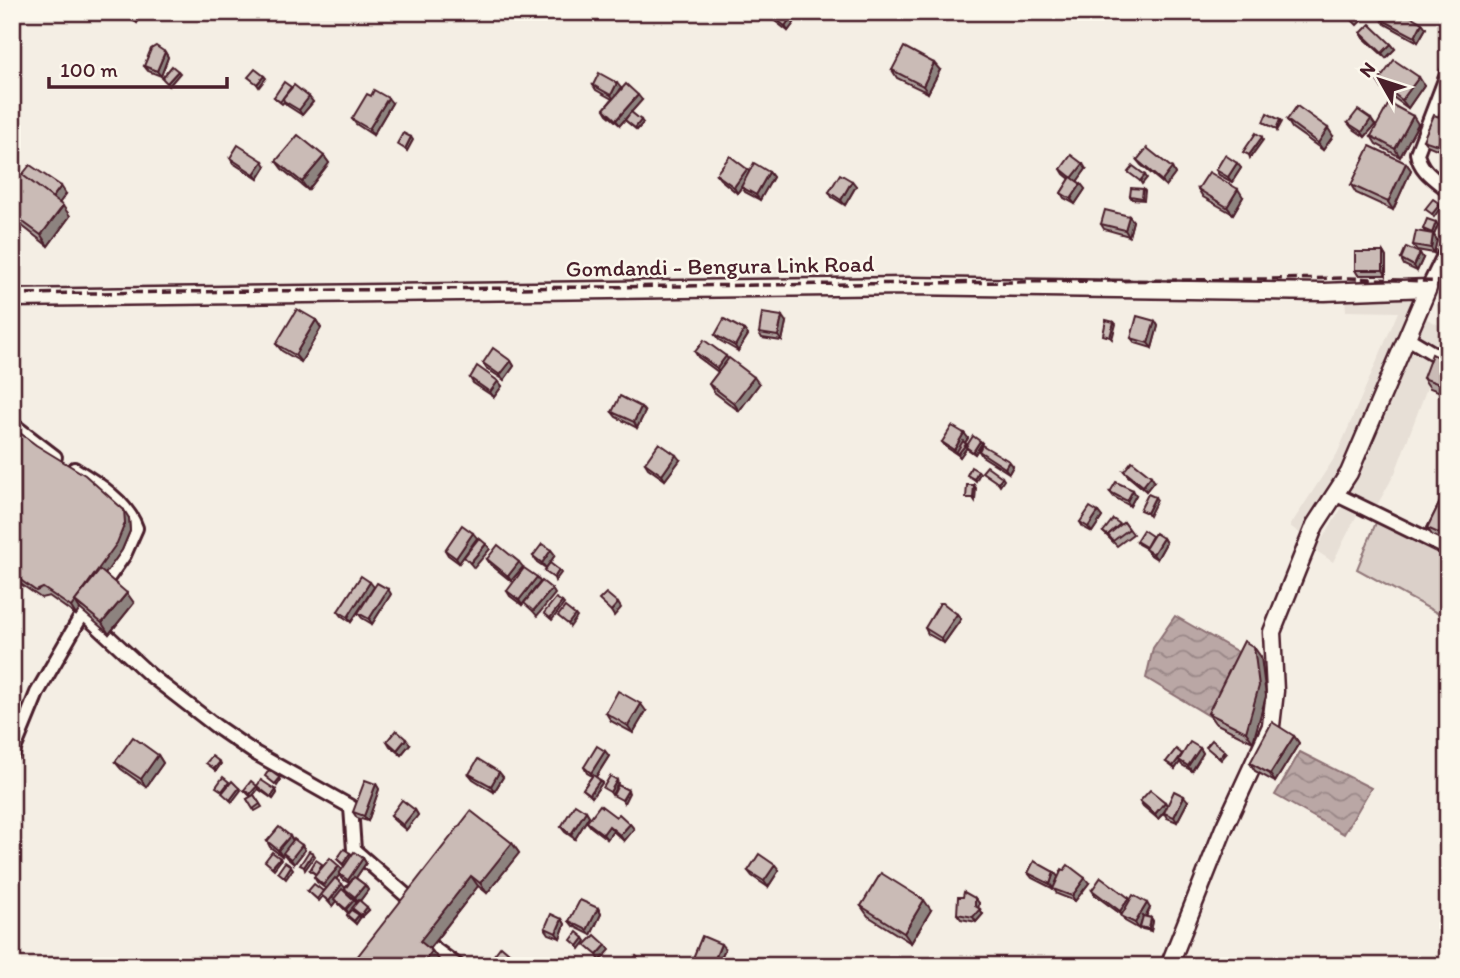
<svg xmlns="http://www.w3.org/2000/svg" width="1460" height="978" font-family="Itim,sans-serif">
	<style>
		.built { fill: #e7dfd6 }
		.grass { fill: #dbd0c9; stroke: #92787a; stroke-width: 2 }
		.water { fill: url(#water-waves); stroke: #8d7174; stroke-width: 2 }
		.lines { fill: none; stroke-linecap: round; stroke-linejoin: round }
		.minor-casing { stroke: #4a1f2b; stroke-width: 18 }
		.major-casing { stroke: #4a1f2b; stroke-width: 21 }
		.minor { stroke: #fbf7ec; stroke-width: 12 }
		.major { stroke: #fbf7ec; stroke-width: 16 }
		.rail { stroke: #4a1f2b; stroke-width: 3.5; stroke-dasharray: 10 5; stroke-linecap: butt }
		.wall { fill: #aea19d; stroke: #4a1f2b; stroke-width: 2; fill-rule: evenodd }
		.shaded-wall { fill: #8d837f; stroke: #4a1f2b; stroke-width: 2 }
		.building { fill: #cabbb6; stroke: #4a1f2b; stroke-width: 2 }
		.labels { text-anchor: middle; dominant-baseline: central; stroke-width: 5; stroke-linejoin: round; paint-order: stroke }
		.street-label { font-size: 23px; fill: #4a1f2b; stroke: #fbf7ec }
	</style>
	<defs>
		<pattern id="water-waves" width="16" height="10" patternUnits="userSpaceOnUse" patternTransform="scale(1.75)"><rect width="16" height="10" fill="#baa7a5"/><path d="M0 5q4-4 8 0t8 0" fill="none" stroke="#998787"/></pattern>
	</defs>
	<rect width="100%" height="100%" fill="#f4eee4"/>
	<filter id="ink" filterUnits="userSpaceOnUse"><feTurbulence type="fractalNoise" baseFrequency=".0143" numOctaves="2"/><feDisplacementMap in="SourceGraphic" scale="14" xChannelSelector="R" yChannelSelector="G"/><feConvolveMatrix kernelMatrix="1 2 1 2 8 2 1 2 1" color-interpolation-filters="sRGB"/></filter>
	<g filter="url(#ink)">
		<!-- built -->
		<g class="built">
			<path d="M1421,295L1345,472L1305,537L1290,526L1337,454L1398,312L1346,311L1345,298Z"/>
			<path d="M1419,315L1443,327L1434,348L1412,336Z"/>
			<path d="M1409,345L1437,361L1395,473L1375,509L1346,494L1364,466Z"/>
			<path d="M1343,506L1357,515L1333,562L1315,550Z"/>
		</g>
		<!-- grass -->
		<path class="grass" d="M1377,520L1448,555V619L1357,569Z"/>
		<!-- water -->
		<g class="water">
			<path d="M1175,616L1243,655L1211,717L1146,678L1153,648Z"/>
			<path d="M1300,752L1371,788L1344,834L1275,795Z"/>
		</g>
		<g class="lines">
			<!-- minor casing -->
			<g class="minor-casing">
				<g id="minor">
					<path d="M1448,72L1417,153C1420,171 1435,179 1448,190"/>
					<path d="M1428,288L1448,247"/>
					<path d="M1406,337L1448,362"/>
					<path d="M12,424L55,457"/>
					<path d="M74,469C97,483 127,502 136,528L124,555L83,613L150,675L217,727L255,753L351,807L354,850L417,905"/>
					<path d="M1335,494L1448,549"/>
					<path d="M12,754L37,693L83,613"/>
					<path d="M418,937L458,966"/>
				</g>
			</g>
			<!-- major casing -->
			<g class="major-casing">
				<path id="major" d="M12,298L908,286L1324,292L1428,288L1349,473L1315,525L1272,632L1275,691L1271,726L1224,828L1169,966"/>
			</g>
			<!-- minor -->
			<use href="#minor" class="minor"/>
			<!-- major -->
			<use href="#major" class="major"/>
			<!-- rail -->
			<path class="rail" d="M12,294L1349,278L1448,282"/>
		</g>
		<!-- wall -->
		<g class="wall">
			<path d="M117,12H143L137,23Z"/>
			<path d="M1342,12H1370L1357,25L1349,17Z"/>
			<path d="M768,13L791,17L794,23L788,31L771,18Z"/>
			<path d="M1381,19L1422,23L1426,28L1418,42L1385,24Z"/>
			<path d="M1361,33L1391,44L1395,49L1386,58L1364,38Z"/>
			<path d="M165,52L168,57L161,76L148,71L144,66Z"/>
			<path d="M892,70H940L928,93L897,78Z"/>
			<path d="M1378,82L1424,85L1408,108L1383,90Z"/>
			<path d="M1448,82V106L1444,104L1440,99Z"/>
			<path d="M593,85L621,88L642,100L631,112L643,123L637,130L625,120L628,116L620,125L607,114L604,109L612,99L596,90Z"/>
			<path d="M291,88L309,97L313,102L302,115L288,106L284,102L282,104L274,97Z"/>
			<path d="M392,103L373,135L356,124L352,119Z"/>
			<path d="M1287,120L1333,136L1323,150L1292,128Z"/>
			<path d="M1448,120V135L1441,151L1427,145L1423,140Z"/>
			<path d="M1348,123L1375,125L1365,137L1352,128Z"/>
			<path d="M1418,124L1400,157L1376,144L1371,136Z"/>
			<path d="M324,156L329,163L308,190L282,169L276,161Z"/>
			<path d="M230,158L266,166L258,179L233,163Z"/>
			<path d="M1137,160L1172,168L1175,174L1166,186L1141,165Z"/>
			<path d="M1237,163L1241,168L1232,182L1219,175L1216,170Z"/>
			<path d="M1406,163L1411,170L1393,210L1356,193L1351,185Z"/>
			<path d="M747,169L750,172H769L773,177L760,200L745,192L742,187L737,193L720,179L716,174Z"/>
			<path d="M1061,169H1086L1077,181L1081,184L1085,189L1075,204L1064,198L1061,193L1070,179L1064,174Z"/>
			<path d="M22,175L66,194L59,203L70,216L48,246L12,218V184Z"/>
			<path d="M852,181L856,186L845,205L832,197L829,192Z"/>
			<path d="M1143,189L1145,191L1144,200L1132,199L1130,196Z"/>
			<path d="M1198,189L1243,197L1233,214L1203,197Z"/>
			<path d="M1129,216L1133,221L1129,236L1104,229L1101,224Z"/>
			<path d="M1436,222L1438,225L1434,235L1437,240L1434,253L1417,250L1413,245L1430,234L1425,232L1423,229Z"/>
			<path d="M1383,252L1386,257V275H1358L1355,270Z"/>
			<path d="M1423,258L1417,271L1404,265L1401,259Z"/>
			<path d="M316,320L321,328L301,362L282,351L276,344Z"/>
			<path d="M1155,321L1158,326L1152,348L1135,343L1131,338Z"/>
			<path d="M786,322L782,341L762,338L759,333Z"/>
			<path d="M744,330L748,335L738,351L719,340L715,335Z"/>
			<path d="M695,352L728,359L759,384L739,411L714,392L709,384L718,372L698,357Z"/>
			<path d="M511,361L514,366L504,380L486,368L483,363Z"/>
			<path d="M1448,362V398L1446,394L1430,388L1423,378Z"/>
			<path d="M470,378L498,381L502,386L494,397L473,383Z"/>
			<path d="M612,412H645L637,428L616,417Z"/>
			<path d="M12,427L129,518L130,531L122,550L105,574L134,603L109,634L80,609L76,615L49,596L41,598L12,578Z"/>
			<path d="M964,433L968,438L965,443L967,445L980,441L982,443L975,454L966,448L960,457L958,455L946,447L942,442Z"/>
			<path d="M979,451L1009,461L1013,466L1009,473L982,456Z"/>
			<path d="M680,460L665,480L648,468L645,463Z"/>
			<path d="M1124,471L1154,481L1146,491L1128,476Z"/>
			<path d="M1448,486V543L1432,535L1427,528Z"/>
			<path d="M1110,492L1136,495L1130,506L1114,497Z"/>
			<path d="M1098,512L1102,517L1092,532L1083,527L1080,522Z"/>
			<path d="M1124,522L1133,534L1117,546L1103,532L1121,525Z"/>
			<path d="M1152,536L1163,538L1166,543L1157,559L1149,554L1145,548L1138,544L1136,541Z"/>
			<path d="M477,538L459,563L448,555L445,550Z"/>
			<path d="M551,550L555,555L546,568L537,562L533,556Z"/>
			<path d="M487,559L523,567L511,581L490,564Z"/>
			<path d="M540,582L522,605L510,596L507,591Z"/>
			<path d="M374,587L351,622L342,616L338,611Z"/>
			<path d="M391,594L372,624L362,618L358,613Z"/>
			<path d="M957,614L961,619L944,643L928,634L925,628Z"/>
			<path d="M1261,657L1266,696L1253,742L1215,723L1208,713Z"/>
			<path d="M646,711L633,733L611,721L606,713Z"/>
			<path d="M1294,736L1299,743L1275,782L1255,771L1250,763Z"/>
			<path d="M387,741L410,744L401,755L390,746Z"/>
			<path d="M1200,748L1203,753L1192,771L1182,765L1180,762L1175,769L1166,762L1182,754Z"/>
			<path d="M605,751L609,756L596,777L602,783L592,797L583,789L592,776L587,773L584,767Z"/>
			<path d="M158,755L163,763L146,787L121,769L115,762Z"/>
			<path d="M499,772L503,777L494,792L473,779L469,774Z"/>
			<path d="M376,784L379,789L368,821L357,818L353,812Z"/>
			<path d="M257,786L276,790L277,793L273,799L258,789L253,795H254L262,807L255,811L247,799L251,797L244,790Z"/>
			<path d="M1140,801L1165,802L1167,806L1188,801L1177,822L1167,818L1164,813L1158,819L1143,806Z"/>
			<path d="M415,810L418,815L406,830L394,820L391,815Z"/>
			<path d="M586,811L589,816L575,839L565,832L561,827Z"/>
			<path d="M616,817L630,824L634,829L624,841L613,831L607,839L591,827L587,822Z"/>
			<path d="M267,841H293L302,845L305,850L294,864L287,858L283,853L282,856L270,847Z"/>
			<path d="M512,843L519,853L487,893L478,886L430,948L440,961L436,966H350Z"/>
			<path d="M350,853L352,855L363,858L366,863L356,878L365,885L368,890L360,901L369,910L362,917L353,909V910L360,918L356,924L349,918L347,915L348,913L336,901L332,906L323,896L319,901L308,891L323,892L326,889L317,882L314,877L316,875L310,870L323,866L342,870L344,866L337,859ZM339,875L342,879L349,883L345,888L336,879ZM345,889L348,894L358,901L357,903L344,891Z"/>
			<path d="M775,865L779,870L768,887L752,876L748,871Z"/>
			<path d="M1054,872L1058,877L1089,883L1075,901L1057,894L1054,889L1032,878L1028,873Z"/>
			<path d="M1092,890L1130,900L1150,908L1146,917L1151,918L1153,921L1151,931L1142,929L1141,926L1139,929L1125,921L1122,915L1095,895Z"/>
			<path d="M975,898L979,903L978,908L983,914L976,922L961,919L957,914Z"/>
			<path d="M861,906L931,910L911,943L868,916Z"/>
			<path d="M598,908L601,914L591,935L573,926L569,921Z"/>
			<path d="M562,919L565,924L560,938L549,934L545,928Z"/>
			<path d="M725,949L717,966H701L696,964L693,958Z"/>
		</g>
		<!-- shaded-wall -->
		<g class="shaded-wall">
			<path d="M133,12H143L137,23L131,16Z"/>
			<path d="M791,17L794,23L788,31L785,26Z"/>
			<path d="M1422,23L1426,28L1418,42L1415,37Z"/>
			<path d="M1391,44L1395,49L1386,58L1382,53Z"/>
			<path d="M165,52L168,57L161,76L157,71Z"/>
			<path d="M934,63L940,70L928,93L923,86Z"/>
			<path d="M178,71L180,73L169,86L167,83Z"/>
			<path d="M264,76L266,78L259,87L257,84Z"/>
			<path d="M1419,77L1424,85L1408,108L1402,100Z"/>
			<path d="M617,83L621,88L614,100L611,95Z"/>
			<path d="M638,95L642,100L620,125L616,120Z"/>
			<path d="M309,97L313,102L302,115L299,110Z"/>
			<path d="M388,98L392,103L373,135L369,129Z"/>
			<path d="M1413,116L1418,124L1400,157L1395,149Z"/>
			<path d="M1371,119L1375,125L1365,137L1362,132Z"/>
			<path d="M641,120L643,123L637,130L635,128Z"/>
			<path d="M1280,120L1282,122L1277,131L1276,129Z"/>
			<path d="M1448,121V135L1441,151L1438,145Z"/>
			<path d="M1328,128L1333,136L1323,150L1318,143Z"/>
			<path d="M411,137L413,140L407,151L405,149Z"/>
			<path d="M1262,137L1263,140L1250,158L1249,155Z"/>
			<path d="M324,156L329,163L308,190L302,182Z"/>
			<path d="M263,161L266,166L258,179L254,174Z"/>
			<path d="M1237,163L1241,168L1232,182L1228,177Z"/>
			<path d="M1406,163L1411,170L1393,210L1388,202Z"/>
			<path d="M1083,164L1086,169L1076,183L1072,178Z"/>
			<path d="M1172,168L1175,174L1166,186L1162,181Z"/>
			<path d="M747,169L751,174L737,193L734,187Z"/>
			<path d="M769,172L773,177L760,200L756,195Z"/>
			<path d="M1145,175L1147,178L1142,184L1140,181Z"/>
			<path d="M852,181L856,186L845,205L841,200Z"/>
			<path d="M1081,184L1085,189L1075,204L1071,199Z"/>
			<path d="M61,186L66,194L57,206L52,199Z"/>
			<path d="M1238,189L1243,197L1233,214L1227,207Z"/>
			<path d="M1440,204L1441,207L1434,217L1432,214Z"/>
			<path d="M63,206L70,216L48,246L41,235Z"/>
			<path d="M1129,216L1133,221L1129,236L1125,230Z"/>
			<path d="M1436,222L1438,225L1434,235L1432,233Z"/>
			<path d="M1433,234L1437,240L1434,253L1431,248Z"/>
			<path d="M1383,252L1386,257V275L1383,270Z"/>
			<path d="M1420,253L1423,258L1417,271L1414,266Z"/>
			<path d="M782,316L786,322L782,341L778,336Z"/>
			<path d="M316,320L321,328L301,362L295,355Z"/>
			<path d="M1155,321L1158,326L1152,348L1148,343Z"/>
			<path d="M1114,322L1116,324L1112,339L1110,337Z"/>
			<path d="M744,330L748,335L738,351L735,346Z"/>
			<path d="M726,356L729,361L720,374L717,368Z"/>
			<path d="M511,361L514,366L504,380L500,375Z"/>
			<path d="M1448,374V393L1442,385Z"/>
			<path d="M754,377L759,384L739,411L734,403Z"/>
			<path d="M498,381L502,386L494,397L490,392Z"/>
			<path d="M641,407L645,412L637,428L634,422Z"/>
			<path d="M964,433L968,438L960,451L966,444L968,446L960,457L954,450Z"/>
			<path d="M980,441L982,443L975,454L973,452Z"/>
			<path d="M676,455L680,460L665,480L662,475Z"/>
			<path d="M1009,461L1013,466L1009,473L1005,468Z"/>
			<path d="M978,471L980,473L976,481L974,479Z"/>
			<path d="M1151,476L1154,481L1146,491L1143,486Z"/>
			<path d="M1002,477L1004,480L1000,486L998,483Z"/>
			<path d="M974,485L976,488L975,501L973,498Z"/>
			<path d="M1133,490L1136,495L1130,506L1127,501Z"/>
			<path d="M1155,497L1157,500L1149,516L1147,513Z"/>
			<path d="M124,510L129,518L130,531L122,550L82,607L75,601Z"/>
			<path d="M1098,512L1102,517L1092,532L1088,527Z"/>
			<path d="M1448,525V542L1443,535Z"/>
			<path d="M473,533L477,538L459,563L456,558Z"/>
			<path d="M1163,538L1166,543L1157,559L1153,554Z"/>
			<path d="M486,544L490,549L474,568L470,563Z"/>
			<path d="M551,550L555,555L546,568L542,563Z"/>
			<path d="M519,562L523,567L511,581L508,576Z"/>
			<path d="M559,570L561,573L555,581L554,578Z"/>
			<path d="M537,577L540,582L522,605L519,600Z"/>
			<path d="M370,582L374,587L351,622L348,617Z"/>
			<path d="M388,589L391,594L372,624L369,619Z"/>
			<path d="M552,589L555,594L537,616L533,611Z"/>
			<path d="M127,593L134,603L109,634L102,623Z"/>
			<path d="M75,601L80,609L76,615L71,607Z"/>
			<path d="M562,602L564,604L552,620L550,618Z"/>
			<path d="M618,603L621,608L614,616L611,611Z"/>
			<path d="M957,614L961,619L944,643L941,638Z"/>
			<path d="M575,615L577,617L570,627L568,624Z"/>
			<path d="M1254,647L1261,657L1266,696L1253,742L1246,732Z"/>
			<path d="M641,704L646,711L633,733L628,726Z"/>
			<path d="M1294,736L1299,743L1275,782L1270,774Z"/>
			<path d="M406,739L410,744L401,755L397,750Z"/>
			<path d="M1200,748L1203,753L1192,771L1188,766Z"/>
			<path d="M605,751L609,756L595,778L591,773Z"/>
			<path d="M1225,751L1227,753L1221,760L1219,758Z"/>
			<path d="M1182,754L1179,760L1180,762L1175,769L1173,766Z"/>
			<path d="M158,755L163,763L146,787L141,779Z"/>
			<path d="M220,762L221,764L216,771L214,769Z"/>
			<path d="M499,772L503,777L494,792L491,786Z"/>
			<path d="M280,778L281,780L277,786L275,784Z"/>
			<path d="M600,780L602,783L592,797L590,794Z"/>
			<path d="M617,780L618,783L612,795L610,792Z"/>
			<path d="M376,784L379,789L368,821L364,816Z"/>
			<path d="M257,786L258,789L252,797L250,794Z"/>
			<path d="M239,788L241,790L232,802L230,800Z"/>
			<path d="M276,790L277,793L273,799L271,797Z"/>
			<path d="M628,790L629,793L624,803L622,800Z"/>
			<path d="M1184,796L1188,801L1177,822L1174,817Z"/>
			<path d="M1165,802L1168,807L1158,819L1155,814Z"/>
			<path d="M415,810L418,815L406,830L403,825Z"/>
			<path d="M586,811L589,816L575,839L571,834Z"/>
			<path d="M630,824L634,829L624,841L620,835Z"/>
			<path d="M609,826L613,831L607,839L603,834Z"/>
			<path d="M290,836L293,841L282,856L278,850Z"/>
			<path d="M512,843L519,853L487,893L480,883Z"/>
			<path d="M302,845L305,850L294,864L291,859Z"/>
			<path d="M313,853L315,856L305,870L304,867Z"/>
			<path d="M350,853L352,855L345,866L343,864Z"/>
			<path d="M280,858L281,860L274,869L272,867Z"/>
			<path d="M363,858L366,863L351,885L348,880Z"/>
			<path d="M775,865L779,870L768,887L764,881Z"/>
			<path d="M291,866L293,869L286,879L284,877Z"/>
			<path d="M339,866L343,871L327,890L323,885Z"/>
			<path d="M1054,872L1058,877L1054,889L1050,884Z"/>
			<path d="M471,876L478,886L427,951L420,941Z"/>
			<path d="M1085,878L1089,883L1075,901L1072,896Z"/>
			<path d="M342,884L346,889L336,901L334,899L336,901L332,906L329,901Z"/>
			<path d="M365,885L368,890L359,902L355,897Z"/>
			<path d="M975,898L979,903L978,911L980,909L983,914L976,922L973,917Z"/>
			<path d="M1129,898L1133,903L1123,916L1120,911Z"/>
			<path d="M354,900L358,905L349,914L346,909Z"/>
			<path d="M924,900L931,910L911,943L904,933Z"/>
			<path d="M1147,903L1150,908L1139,929L1135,923Z"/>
			<path d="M367,907L369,910L362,917L361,915Z"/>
			<path d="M598,908L601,914L591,935L587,930Z"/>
			<path d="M359,915L360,918L356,924L354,921Z"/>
			<path d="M1151,918L1153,921L1151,931L1149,929Z"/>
			<path d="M562,919L565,924L560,938L556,933Z"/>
			<path d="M584,938L586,941L580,949L578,946Z"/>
			<path d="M721,944L725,949L717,966H712Z"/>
			<path d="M606,945L610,950L600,961L597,955Z"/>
			<path d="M432,951L440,961L436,966H421Z"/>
			<path d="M509,953L511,956L504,964L502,962Z"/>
		</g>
		<!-- building -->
		<g class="building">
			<path d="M768,12H784L791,17L785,26L768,13Z"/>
			<path d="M1346,12H1361L1353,20Z"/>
			<path d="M1385,12H1403L1422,23L1415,37L1381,19Z"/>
			<path d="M1370,24L1391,44L1382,53L1361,33Z"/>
			<path d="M156,46L165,52L157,71L144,66L151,49Z"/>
			<path d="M904,47L934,63L923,86L892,70Z"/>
			<path d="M1394,60L1419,77L1402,100L1378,82Z"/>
			<path d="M172,66L178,71L167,83L162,78Z"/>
			<path d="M255,69L264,76L257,84L248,77Z"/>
			<path d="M599,73L617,83L611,95L593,85Z"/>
			<path d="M284,82L291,87L280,102L274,97Z"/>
			<path d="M1448,82V102L1440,99Z"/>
			<path d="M626,84L638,95L616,120L604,109Z"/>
			<path d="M294,85L309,97L299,110L284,101L283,98Z"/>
			<path d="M374,90L388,98L369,129L352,119L367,94L371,96Z"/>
			<path d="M1389,103L1413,116L1395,149L1371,136Z"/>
			<path d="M1297,106L1328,128L1318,143L1287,120Z"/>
			<path d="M1358,110L1371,119L1362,132L1348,123Z"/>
			<path d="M631,112L641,120L635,128L625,120Z"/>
			<path d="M1267,113L1280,120L1276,129L1263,122Z"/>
			<path d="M1434,115L1448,120L1438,145L1423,140Z"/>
			<path d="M403,133L411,137L405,149L397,144Z"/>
			<path d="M1256,133L1262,137L1249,155L1243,152Z"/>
			<path d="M298,135L324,156L302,182L276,161Z"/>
			<path d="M238,145L263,161L254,174L230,158Z"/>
			<path d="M1370,146L1406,163L1388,202L1351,185Z"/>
			<path d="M1147,148L1172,168L1162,181L1137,160Z"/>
			<path d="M1071,155L1083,164L1072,178L1061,169Z"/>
			<path d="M1225,155L1237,163L1228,177L1216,170Z"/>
			<path d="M730,156L747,169L734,187L716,174Z"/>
			<path d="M754,163L769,172L756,195L741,187Z"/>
			<path d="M30,165L61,186L52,198L22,175Z"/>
			<path d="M1133,166L1145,175L1140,181L1128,172Z"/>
			<path d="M1209,172L1238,189L1227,207L1198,189Z"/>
			<path d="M20,173L63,206L41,235L12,214V184Z"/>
			<path d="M840,174L852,181L841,200L829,192Z"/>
			<path d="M1071,177L1081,184L1071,199L1061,193Z"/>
			<path d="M1131,188L1143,189L1142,198L1130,196Z"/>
			<path d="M1433,199L1440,204L1432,214L1425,209Z"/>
			<path d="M1105,210L1129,216L1125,230L1101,224Z"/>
			<path d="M1427,219L1436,222L1432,233L1423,229Z"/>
			<path d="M1416,231L1433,234L1431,248L1413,245Z"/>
			<path d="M1406,247L1420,253L1414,266L1401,259Z"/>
			<rect x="1355" y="252" width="28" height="18"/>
			<path d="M297,309L316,320L295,355L276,344Z"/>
			<path d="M762,313L782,316L778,336L759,333Z"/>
			<path d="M1137,316L1155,321L1148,343L1131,338Z"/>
			<path d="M724,319L744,330L735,346L715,335Z"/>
			<path d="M1106,320L1114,322L1110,337L1103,335Z"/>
			<path d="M704,340L726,356L717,368L695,352Z"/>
			<path d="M493,348L511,361L500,375L483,363Z"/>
			<path d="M1432,354L1448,362V374L1442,385L1423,378Z"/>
			<path d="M729,358L754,377L734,403L709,384Z"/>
			<path d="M477,366L498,381L490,392L470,378Z"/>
			<path d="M620,396L641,407L634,422L612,412Z"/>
			<path d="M952,426L964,433L954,450L942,442Z"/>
			<path d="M12,427L36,445L85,475L124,510L125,523L117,543L71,607L43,588L36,591L12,574Z"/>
			<path d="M973,436L980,441L973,452L966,447Z"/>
			<path d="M963,441L966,444L958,454L956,453Z"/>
			<path d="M659,443L676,455L662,475L645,463Z"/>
			<path d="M982,445L1009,461L1005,468L979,451Z"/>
			<path d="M1132,461L1151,476L1143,486L1124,471Z"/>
			<path d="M987,466L1002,477L998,483L982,472Z"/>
			<path d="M971,467L978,471L974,479L967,475Z"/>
			<path d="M1116,482L1133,490L1127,501L1110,492Z"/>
			<path d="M967,485H974L973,498H966Z"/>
			<path d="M1448,486V525L1443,535L1427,528Z"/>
			<path d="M1148,494L1155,497L1147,513L1140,510Z"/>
			<path d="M1090,507L1098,512L1088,527L1080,522Z"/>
			<path d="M1113,519L1120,524L1108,535L1110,537L1103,532Z"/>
			<path d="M1124,522L1129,529L1113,541L1108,535Z"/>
			<path d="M462,525L473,533L456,558L445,550Z"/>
			<path d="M1143,530L1152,536L1146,547L1136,541Z"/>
			<path d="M1155,533L1163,538L1153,554L1145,549Z"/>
			<path d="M479,538L486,544L470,563L464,557Z"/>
			<path d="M542,544L551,550L542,563L533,556Z"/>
			<path d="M498,545L519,562L508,576L487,559Z"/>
			<path d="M550,563L559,570L554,578L544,571Z"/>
			<path d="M524,568L537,577L519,600L507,591Z"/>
			<path d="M100,570L127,593L102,623L75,601Z"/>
			<path d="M361,576L370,582L348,617L338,611Z"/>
			<path d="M542,581L552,589L533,611L524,603Z"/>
			<path d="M377,583L388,589L369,619L358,613Z"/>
			<path d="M606,593L618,603L611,611L599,600Z"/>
			<path d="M556,598L562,602L550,618L544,613Z"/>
			<path d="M940,603H943L957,614L941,638L925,628Z"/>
			<path d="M565,607L575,615L568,624L558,616Z"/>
			<path d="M1244,641L1254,647L1259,686L1246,732L1208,713Z"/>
			<path d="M618,691L641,704L628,726L606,713Z"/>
			<path d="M1272,722L1294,736L1270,774L1250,763Z"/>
			<path d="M396,730L406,739L397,750L387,741Z"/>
			<path d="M133,737L158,755L141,779L115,762Z"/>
			<path d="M1212,740L1225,751L1219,758L1206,747Z"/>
			<path d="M1190,742L1200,748L1188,766L1179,760Z"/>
			<path d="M597,746L605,751L591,773L584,767Z"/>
			<path d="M1176,749L1182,754L1173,766L1166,762Z"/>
			<path d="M212,756L220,762L214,769L206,763Z"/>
			<path d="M478,759L499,772L491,786L469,774Z"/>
			<path d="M269,770L280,778L275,784L265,776Z"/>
			<path d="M593,775L600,780L590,794L583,789Z"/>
			<path d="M610,776L617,780L610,792L603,788Z"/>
			<path d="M223,777L229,782L222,791L216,787Z"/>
			<path d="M261,780L276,790L271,797L257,786L250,794L244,790L251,781L257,786Z"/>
			<path d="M365,780L376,784L364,816L353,812Z"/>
			<path d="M232,781L239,788L230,800L222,793Z"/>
			<path d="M618,785L628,790L622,800L613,795Z"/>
			<path d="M1150,790L1165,802L1155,814L1140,801Z"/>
			<path d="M1174,791L1184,796L1174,817L1164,813Z"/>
			<path d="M254,795L260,804L253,809L247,799Z"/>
			<path d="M402,800L415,810L403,825L391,815Z"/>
			<path d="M575,804L586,811L571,834L561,827Z"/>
			<path d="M600,805L616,817L619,814L630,824L620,835L609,826L603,834L587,822Z"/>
			<path d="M471,811L512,843L480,883L471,876L420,941L432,951L421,966H350Z"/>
			<path d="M279,827L290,836L278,850L267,841Z"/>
			<path d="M294,839L302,845L291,859L283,853Z"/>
			<path d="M344,849L350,853L343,864L337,859Z"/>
			<path d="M309,851L313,853L304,867L300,865Z"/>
			<path d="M272,852L280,858L272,867L265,861Z"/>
			<path d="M354,852L363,858L348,880L339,874Z"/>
			<path d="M759,854L775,865L764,881L748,871Z"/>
			<path d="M330,858L339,866L323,885L314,877Z"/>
			<path d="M316,860L322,864L316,874L310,870Z"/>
			<path d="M1034,861L1054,872L1050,884L1028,873Z"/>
			<path d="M285,862L291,866L284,877L278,872Z"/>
			<path d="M1068,865L1085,878L1072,896L1053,889L1062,869L1064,870Z"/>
			<path d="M881,873L924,900L904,933L861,906Z"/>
			<path d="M354,877L365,885L355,897L345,889Z"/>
			<path d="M1101,877L1129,898L1120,911L1092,890Z"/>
			<path d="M335,878L342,884L329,901L321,895Z"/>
			<path d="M314,884L323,891L317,899L308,891Z"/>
			<path d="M342,889L354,900L346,909L334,899Z"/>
			<path d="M964,892L975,898V906L980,909L973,917L957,914L958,897H963Z"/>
			<path d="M1133,895L1147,903L1135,923L1121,916Z"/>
			<path d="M359,900L367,907L361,915L352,908Z"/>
			<path d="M580,900L598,908L587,930L569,921Z"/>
			<path d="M351,910L359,915L354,921L347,915Z"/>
			<path d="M551,914L562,919L556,933L545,928Z"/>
			<path d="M1143,916L1151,918L1149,929L1140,927Z"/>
			<path d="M577,932L584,938L578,946L571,940Z"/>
			<path d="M595,935L606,945L597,955L585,945Z"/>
			<path d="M702,936L721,944L712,966L693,958Z"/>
			<path d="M501,946L509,953L502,962L494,955Z"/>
			<path d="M636,956L646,966H627Z"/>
			<path d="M951,961L958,966H948Z"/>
		</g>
	</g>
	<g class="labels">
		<!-- street labels -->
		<g class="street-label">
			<text transform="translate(720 266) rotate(-1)">Gomdandi - Bengura Link Road</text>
		</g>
	</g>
	<!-- margin -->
	<rect width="1460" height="978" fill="none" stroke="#fbf7ec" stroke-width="42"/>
	<rect x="21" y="21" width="1418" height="936" fill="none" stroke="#4a1f2b" stroke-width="2.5" filter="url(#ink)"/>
	<!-- north arrow -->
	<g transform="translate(1380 80) rotate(309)" stroke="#fbf7ec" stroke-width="5" paint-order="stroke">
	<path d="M0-5L12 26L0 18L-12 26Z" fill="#4a1f2b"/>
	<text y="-10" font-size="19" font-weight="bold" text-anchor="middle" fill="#4a1f2b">N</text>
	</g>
	<!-- scale -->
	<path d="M49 77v10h178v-10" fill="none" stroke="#4a1f2b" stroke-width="3.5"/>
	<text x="60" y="77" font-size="21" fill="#4a1f2b" stroke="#fbf7ec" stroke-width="5" paint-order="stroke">100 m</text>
</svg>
